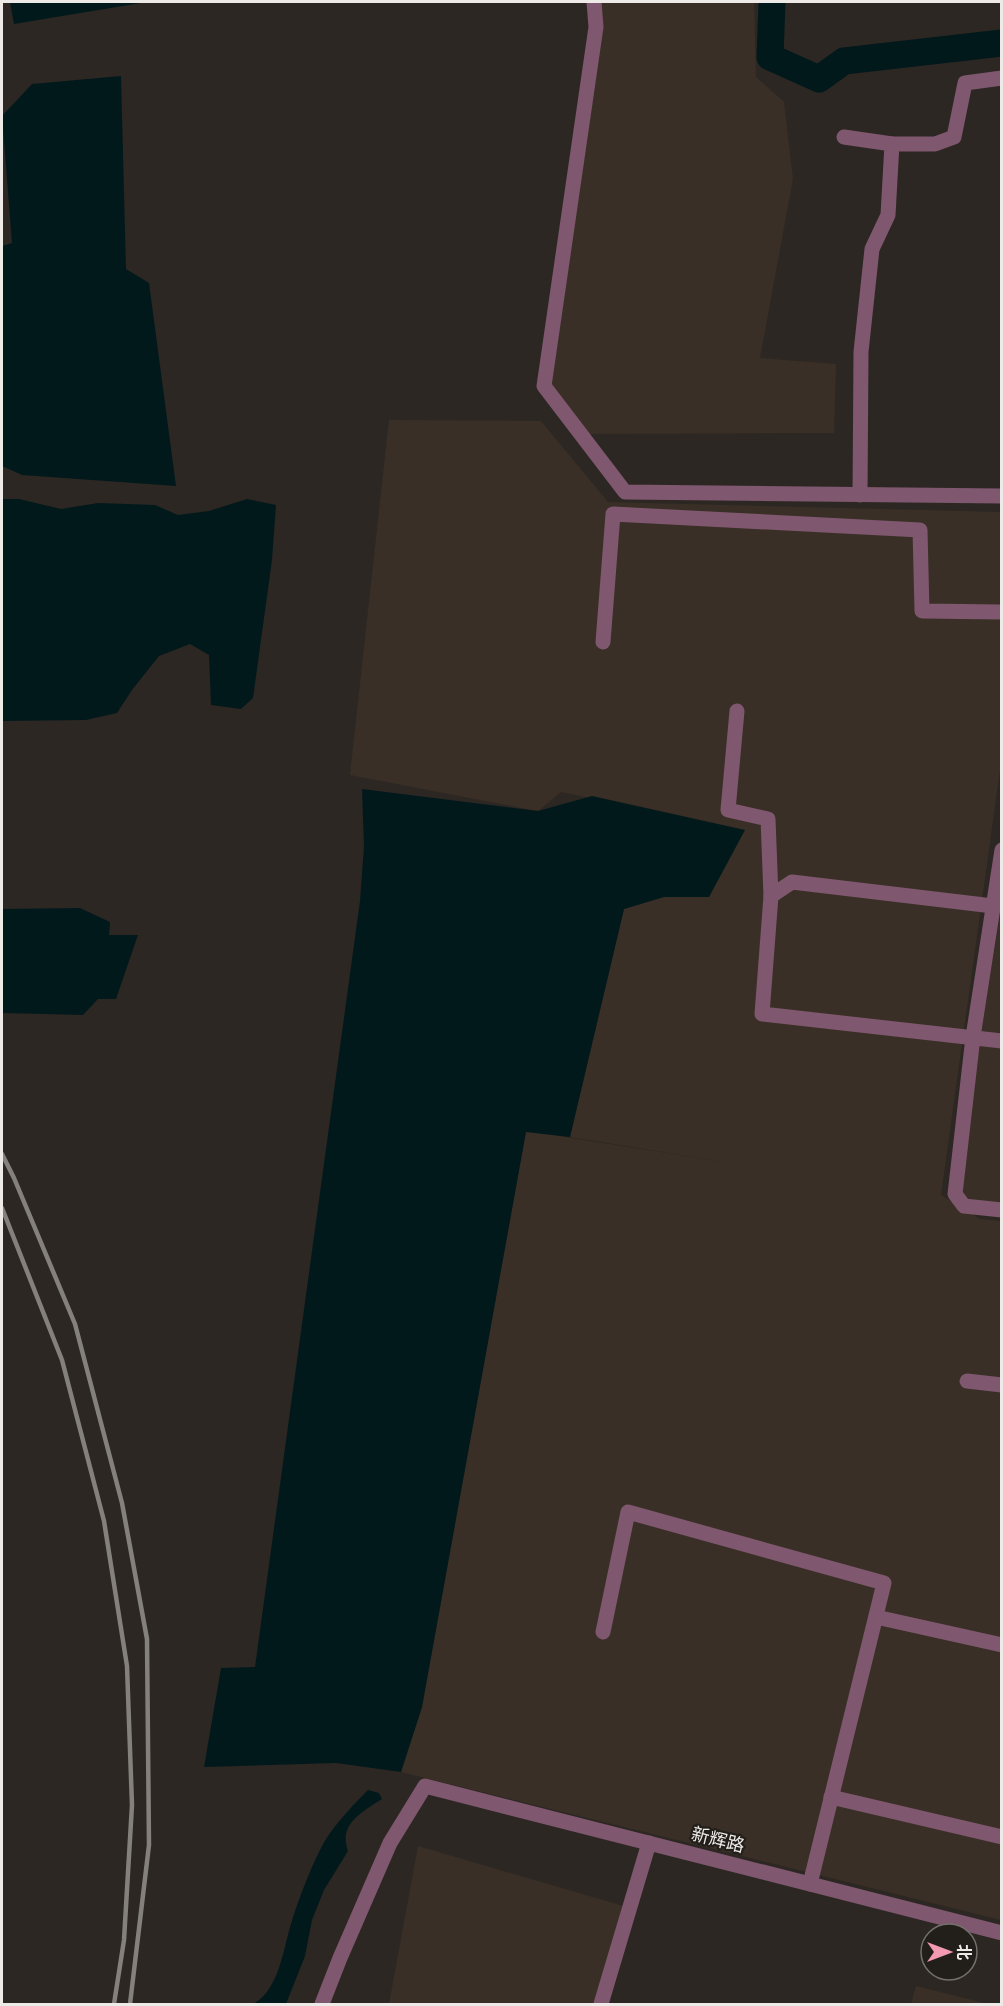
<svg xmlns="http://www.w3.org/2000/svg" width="1003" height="2006" font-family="Arial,'Noto Sans SC',sans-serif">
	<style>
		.built { fill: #392f26 }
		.water { fill: #02191c }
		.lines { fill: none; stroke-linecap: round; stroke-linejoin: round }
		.river { stroke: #02191c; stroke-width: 27 }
		.minor { stroke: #7f576e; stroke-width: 15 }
		.rail { stroke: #84807c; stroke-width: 4.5 }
		.labels { text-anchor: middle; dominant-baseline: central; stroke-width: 4.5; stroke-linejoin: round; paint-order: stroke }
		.street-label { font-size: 18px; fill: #edeae7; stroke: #221e1a }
	</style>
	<rect width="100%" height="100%" fill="#2c2723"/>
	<!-- built -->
	<g class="built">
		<path d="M598,2H754L756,77L784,102L793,179L760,358L836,364L834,433L580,434L544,386Z"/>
		<path d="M389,420L541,421L608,502L1001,512V763L941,1195L980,1219L1001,1221V1920L401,1772L422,1707L526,1131L731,1163L570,1137L624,909L664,897H709L744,830L561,792L538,811L350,775Z"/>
		<path d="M1001,909V1210L964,1206L955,1194Z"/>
		<path d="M418,1846L630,1908L598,2004H389Z"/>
		<path d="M916,1986L988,2004H911Z"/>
	</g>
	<!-- water -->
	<g class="water">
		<path d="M10,2H147L14,24Z"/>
		<path d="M121,76L126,269L149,283L176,486L22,475L2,466V246L12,243L2,116L32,84Z"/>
		<path d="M2,499H19L61,509L98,503L155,505L178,515L209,511L247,499L276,505L272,560L253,698L241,709L211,705L209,655L190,644L159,656L132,690L117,713L86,720L2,721Z"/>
		<path d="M362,789L538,811L592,796L745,830L709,897H664L624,909L570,1137L526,1132L422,1707L401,1772L336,1763L204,1767L221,1668L255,1667L360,901L364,846Z"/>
		<path d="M80,908L110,922L109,935H138L116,999H98L83,1015L2,1013V909Z"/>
		<path d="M368,1790L379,1793L382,1799C362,1812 338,1824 348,1851L324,1890L312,1920L305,1956L286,2004H253C279,1990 283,1950 291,1924C298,1900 314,1859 326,1839C338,1821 353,1805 368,1790Z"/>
	</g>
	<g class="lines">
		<!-- river -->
		<path class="river" d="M772,2L770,57L819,79L844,61L1002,43"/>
		<!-- minor -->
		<g class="minor">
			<path d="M594,2L596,27L544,386L625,492L1002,496"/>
			<path d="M844,137L892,144L888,215L872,249L861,352L860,495"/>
			<path d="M892,144H935L954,137L965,83L1002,78"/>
			<path d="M603,642L613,514L920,530L922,611L1002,612"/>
			<path d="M737,711L728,810L768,819L771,896L762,1014L1002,1041"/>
			<path d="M1002,850L973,1037L955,1194L964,1206L1002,1210"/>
			<path d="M771,896L792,882L993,906"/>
			<path d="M967,1381L1002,1385"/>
			<path d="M876,1617L1002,1645"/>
			<path d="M603,1632L628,1512L884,1583L810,1884"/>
			<path d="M831,1797L1002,1837"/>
			<path d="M322,2004L340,1958L390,1843L425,1786L1002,1933"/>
			<path d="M601,2004L649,1843"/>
		</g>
		<!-- rail -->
		<g class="rail">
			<path d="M2,1154L14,1178L75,1324L122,1503L147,1639L149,1845L130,2004"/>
			<path d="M2,1208L62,1360L104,1521L127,1666L132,1805L124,1940L114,2004"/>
		</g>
	</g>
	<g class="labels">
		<!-- street labels -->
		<g class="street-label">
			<text transform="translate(718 1840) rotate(14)">新辉路</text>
		</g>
	</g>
	<!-- border -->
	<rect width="1003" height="2006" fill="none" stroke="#edeae7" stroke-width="6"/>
	<!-- north arrow -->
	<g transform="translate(949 1952) rotate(90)"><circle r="28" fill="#221e1a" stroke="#73706c" stroke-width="1.5"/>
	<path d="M0-4.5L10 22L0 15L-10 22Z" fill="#f19ab1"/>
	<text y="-9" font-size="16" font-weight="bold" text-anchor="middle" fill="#edeae7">北</text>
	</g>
</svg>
